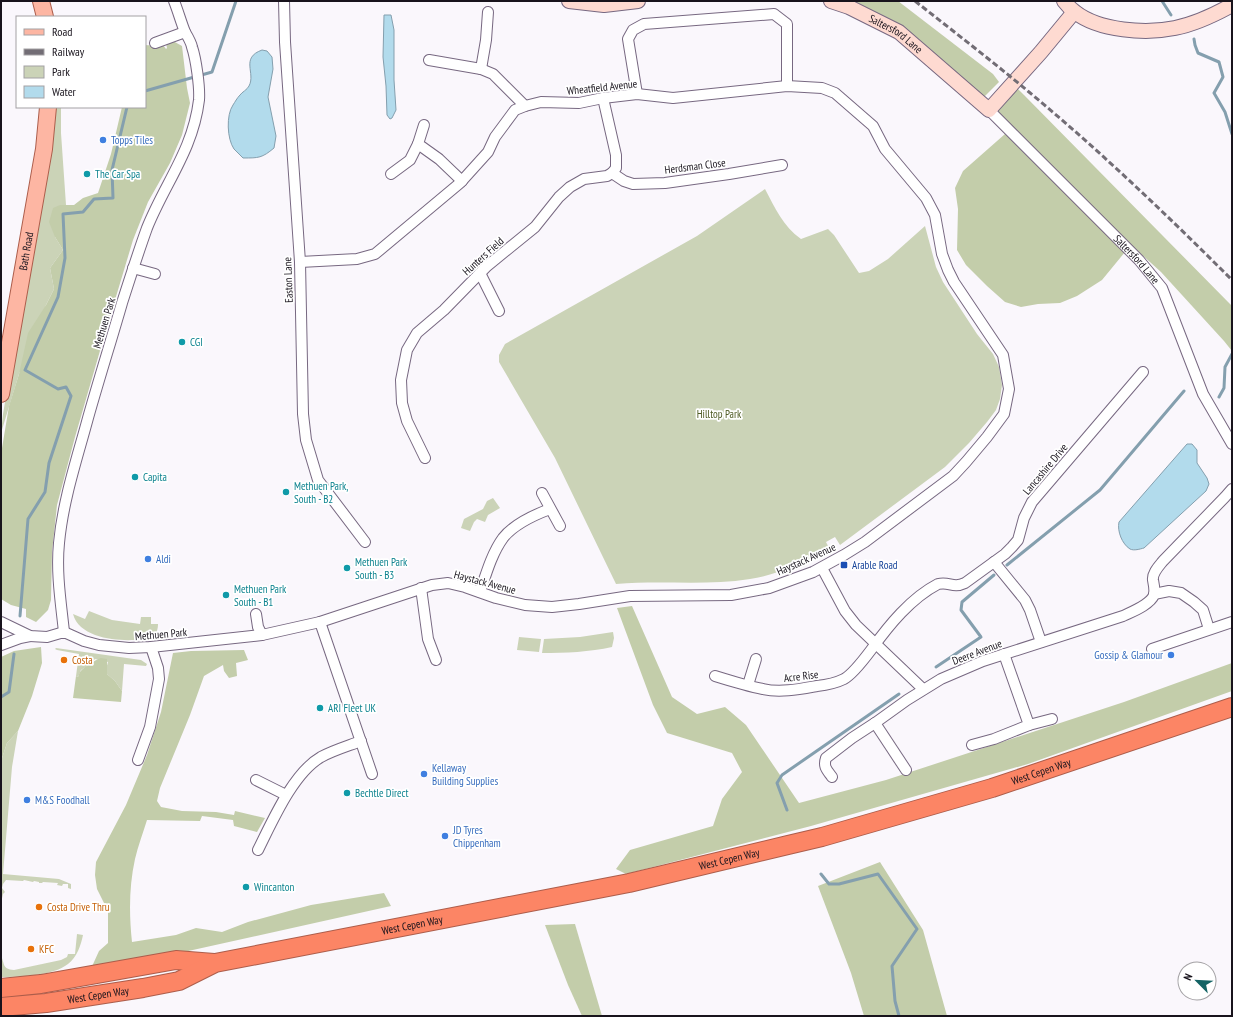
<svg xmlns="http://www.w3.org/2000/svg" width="1233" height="1017" font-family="'PT Sans Narrow',sans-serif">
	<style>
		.green { fill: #cbd3b7 }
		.forest { fill: #c3cdaa }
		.water { fill: #b2dbec; stroke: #849fae }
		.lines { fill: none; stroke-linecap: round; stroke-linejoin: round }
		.stream { stroke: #849fae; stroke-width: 3 }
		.street-casing { stroke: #776881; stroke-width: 12 }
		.secondary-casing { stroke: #776881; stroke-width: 16 }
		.primary-casing { stroke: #ac5d4b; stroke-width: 18 }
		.highway-casing { stroke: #ac5d4b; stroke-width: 20 }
		.street { stroke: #fff; stroke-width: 10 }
		.secondary { stroke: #fedad1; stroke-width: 14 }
		.primary { stroke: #fdb6a3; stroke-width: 16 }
		.highway { stroke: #fc8565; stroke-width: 18 }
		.rail { stroke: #726d75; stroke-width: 3; stroke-dasharray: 6 3; stroke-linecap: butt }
		.shop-dot { fill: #3f7fe0; stroke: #fff; stroke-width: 1.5 }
		.culture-dot { fill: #0f9aa8; stroke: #fff; stroke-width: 1.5 }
		.transit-dot { fill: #1a4fb4; stroke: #fff; stroke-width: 1.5 }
		.food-dot { fill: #e8710a; stroke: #fff; stroke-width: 1.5 }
		.labels { text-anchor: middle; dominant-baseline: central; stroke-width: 3.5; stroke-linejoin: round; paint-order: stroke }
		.street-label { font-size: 11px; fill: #18131c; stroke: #fff }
		.shop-label { font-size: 11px; fill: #366cbe; stroke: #fff; text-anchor: start }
		.culture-label { font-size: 11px; fill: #0d838f; stroke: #fff; text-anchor: start }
		.park-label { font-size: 11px; fill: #4e5a23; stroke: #fff }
		.transit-label { font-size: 11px; fill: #164399; stroke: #fff; text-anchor: start }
		.food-label { font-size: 11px; fill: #c56008; stroke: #fff; text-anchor: start }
	</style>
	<rect width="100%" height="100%" fill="#faf7fc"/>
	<!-- green -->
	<g class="green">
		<path d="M51,107H61V133L66,205H60L55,237L63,250L50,268L54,289L46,305L19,374L1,433L3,414L30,254Z"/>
		<path d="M765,189C775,208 783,226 801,239L828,229L834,235L859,273L869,271L888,259L925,226L936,267L943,282L977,334L993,354L999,367L1002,385L1000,399L996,410L987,422L969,443L945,467L840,545L835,537L826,542L830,550C805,561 778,575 750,579C706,586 661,580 616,584L555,458L499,362V355L505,344L697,236Z"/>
		<path d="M493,498L500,508L488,515L485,522L477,519L474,522L470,531L461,528L464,519L483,509L487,501Z"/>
		<path d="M89,611L112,620L140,624L141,617H151V624H158C158,628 157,635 152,637C147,640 140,640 134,640C114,641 79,637 73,614L85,619Z"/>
		<path d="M613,632L614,638L612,647C590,652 565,653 542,653L544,639L580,637Z"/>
		<path d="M519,637L541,639L539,652L517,650Z"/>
		<path d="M56,648L127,658L141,660L147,664L146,666L124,664L122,691L115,681L107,674L106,669L108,662L95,659L89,665L81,670L78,677L76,676L79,654L57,650L55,649Z"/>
		<path d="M18,731L12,767L3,874L59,879L71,884V889L68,888V884H63L62,886L57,885L58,883L43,882L42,883H39V882L34,881L33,882L24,880L23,881L6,880L3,884L2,888L5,892L3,894L1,903V761L7,743Z"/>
		<path d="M77,934L83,935C81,945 77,957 68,964C53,976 19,977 1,977V956C5,964 2,969 14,970L61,960L67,957L68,954H75Z"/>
	</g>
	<!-- forest -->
	<g class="forest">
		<path d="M849,1H898L993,74L999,82L984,97Z"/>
		<path d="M173,41L182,46L187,88L190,103L182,135L170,163L148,202L133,240L106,330L75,437L57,505L52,552L51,600L48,610L36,622L26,617V609L11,605L1,599V454L9,406L19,374L28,333L46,305L54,289L50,268L63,250L55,237L49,222L53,208L60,205H74L83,198L98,193L111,154L122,107H145V45L159,46L163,45L166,49L167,48L166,43Z"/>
		<path d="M1017,88L1024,95L1232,306V351L1224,341L1161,272L1130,244L996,112Z"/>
		<path d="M1005,134L1125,252L1102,280L1077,296L1060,303L1038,304L1021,307L1005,302L987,286L966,265L957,250L958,209L955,188L963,171Z"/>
		<path d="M632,606L672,697L697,714L725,707L746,725L799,803L886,780L1124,702L1232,663V691L1028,764L811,826L626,874L616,869L630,850L713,826L722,799L742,772L732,753L667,733L653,705L617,608Z"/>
		<path d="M41,647L42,663L32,696L18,731L7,743L1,761V657L14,651Z"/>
		<path d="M244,650L248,660L236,663L237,676L229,678L224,671L223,665L204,676L190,715L160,788L157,801L161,807L182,811L216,812L234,815L235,811L265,818L257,832L234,826L233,820L202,816L200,821L147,820C143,833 138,846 135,859C129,886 129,914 132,942L176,935L196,928L222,932L248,922L311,905L384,893L391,906L89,973L99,951L108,943V911L97,889L95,875L96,862L126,805L147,755L161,712L173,653L191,651Z"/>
		<path d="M101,658L107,659V674L115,681L122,691L121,702L73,698L76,676L78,677C79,675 79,672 81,671C83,668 97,659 101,658Z"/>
		<path d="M880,862L923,930L947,1016H864L851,973L818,886Z"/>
		<path d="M575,924L602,1016H582L568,985L545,925Z"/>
	</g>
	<!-- water -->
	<g class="water">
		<path d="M384,15H391L394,30V80L396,110L392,118L390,119L387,115L386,86L383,57Z"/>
		<path d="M262,50L267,51L272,57L273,69L268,97L276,136L274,148C262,158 259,158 243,158C240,155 237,152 234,149C227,139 226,115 233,105C235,102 237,98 240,95C242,92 247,90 249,86C256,73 240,58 262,50Z"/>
		<path d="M1187,444H1192L1197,450V463L1207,478L1209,484L1206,491L1144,548C1140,549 1134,551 1130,549C1122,544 1117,531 1119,522Z"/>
	</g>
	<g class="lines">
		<!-- stream -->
		<g class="stream">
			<path d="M1162,1L1171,15"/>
			<path d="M1194,39L1195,45L1198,53L1219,62L1223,77L1214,93L1225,112L1232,134"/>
			<path d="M145,91L212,72L236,1"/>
			<path d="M1219,397L1224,388L1225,367L1232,354"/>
			<path d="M1007,565L1100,490L1184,391"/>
			<path d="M20,616L28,519L45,492L49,463L71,396L66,387L58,389L25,370L58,297L65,258L63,214L83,212L94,199L113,198L112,170L127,107"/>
			<path d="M936,667L981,637L961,610L962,602L994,575"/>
			<path d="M1,697L9,692L14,654"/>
			<path d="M787,810L777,783L782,775L899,694"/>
			<path d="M821,874L829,884H839L878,874L917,929L892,966L895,1001L899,1016"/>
		</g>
		<!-- street casing -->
		<g class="street-casing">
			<g id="street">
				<path d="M284,1L285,42L300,262L303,414L306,440L318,480L365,542"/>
				<path d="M155,43L185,32"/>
				<path d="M429,60L481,69L493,74L525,106"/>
				<path d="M481,69L486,40L488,12"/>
				<path d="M637,94L628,39L633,30L644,24L774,14L787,24V86"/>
				<path id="s1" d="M989,110L1139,260L1162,288L1203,394L1232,444"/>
				<path d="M424,125L418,144L439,159L462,181"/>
				<path d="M612,173L624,181L633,184L665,183L729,174L782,165"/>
				<path d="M391,174L410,160L418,144"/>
				<path d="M133,268L155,274"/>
				<path d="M480,273L499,311"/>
				<path d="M425,458L407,421L402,403L401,380L407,350L417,333L444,310L487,266L535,227L559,197L570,187L584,179L607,176L612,173L616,168V155L603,98"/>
				<path d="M542,493L560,526"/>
				<path d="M994,562L1025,600L1030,610L1041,642"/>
				<path d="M822,568L845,611L856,625L923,689"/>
				<path d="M421,588L428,639L436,660"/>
				<path d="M480,592C486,574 492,553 503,538C514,524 534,515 550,509"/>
				<path d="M1154,594L1169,591L1181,593L1194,602L1203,610L1209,629"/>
				<path d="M256,614L258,627L262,635"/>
				<path d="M1,622L30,636L47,637L64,632L84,641L99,645L129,648L151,647L262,635L320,622L432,585L448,583L465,587L496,598L525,605L552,607L579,604L630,596L731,595L769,588L813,572L844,555L865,542L953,476L966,462L987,437L1004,414L1009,389L1003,355L954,282L948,270L942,254L935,215L926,198L885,149L873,126L835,93L822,88L787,86L673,98L637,94L603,98L579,103L541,102L525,106L515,110L495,137L488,152L460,183L375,254L357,259L300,262"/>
				<path d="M320,622L372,774"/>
				<path d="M64,632C61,603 56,573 59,543C63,500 77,459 88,418C99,379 111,341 122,303C130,278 138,253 147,228C165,183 193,150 199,100C200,87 196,59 192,47C191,42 188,37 185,32C181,22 178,11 174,1"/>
				<path d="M1,645L20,638L30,636"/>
				<path d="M1152,649L1232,622"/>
				<path d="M715,676C731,681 747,686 763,689C780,693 800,689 817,686C826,685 836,683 844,679C853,674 865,658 871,650C889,625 911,598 938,584C950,581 952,589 965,583L1005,554L1012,547L1018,540L1024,518L1032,502L1143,372"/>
				<path d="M748,685L756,659"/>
				<path d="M875,723L906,770"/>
				<path d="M1029,725L1052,719"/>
				<path d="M972,745L994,739L1029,725L1004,654"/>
				<path d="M138,760L150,727L159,679L158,668L151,647"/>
				<path d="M832,777C827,770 823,767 826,758L852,738L875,723L907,700L941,679L983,661L1123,616C1131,612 1150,605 1154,595C1155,591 1154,585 1153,580C1152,573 1159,566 1163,561L1225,497L1232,489"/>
				<path d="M256,780L286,795"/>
				<path d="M258,850C272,822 293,773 321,757C334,750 348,746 361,741"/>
			</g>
		</g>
		<!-- secondary casing -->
		<g class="secondary-casing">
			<g id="secondary">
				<path d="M569,1L604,5L638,1"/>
				<path id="s2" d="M831,1L849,7L899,32L989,110L1041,52L1074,12"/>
				<path d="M1064,1C1067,5 1071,9 1075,12C1099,31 1146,34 1175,28C1195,24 1214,15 1232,5"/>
			</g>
		</g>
		<!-- primary casing -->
		<g class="primary-casing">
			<g id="primary">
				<path d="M41,1L45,17"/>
				<path id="s3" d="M1,394L44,149L48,107"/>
			</g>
		</g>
		<!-- highway casing -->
		<g class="highway-casing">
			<g id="highway">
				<path d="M1,988L41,984L176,960L214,963"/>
				<path id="s4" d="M1,1007L46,1003L143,988L179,981L215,963L629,883L788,845L822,837L992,788L1232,707"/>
			</g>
		</g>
		<!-- street -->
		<use href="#street" class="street"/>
		<!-- secondary -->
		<use href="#secondary" class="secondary"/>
		<!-- primary -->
		<use href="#primary" class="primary"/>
		<!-- highway -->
		<use href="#highway" class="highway"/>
		<!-- rail -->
		<path class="rail" d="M915,1C953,31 992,61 1029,92C1100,151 1167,215 1232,280"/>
	</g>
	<!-- markers -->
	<g class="shop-dot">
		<circle cx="103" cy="140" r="4"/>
		<circle cx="148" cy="559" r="4"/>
		<circle cx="1171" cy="655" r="4"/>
		<circle cx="424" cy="774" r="4"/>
		<circle cx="27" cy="800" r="4"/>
		<circle cx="445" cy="836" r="4"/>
	</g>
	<g class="culture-dot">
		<circle cx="87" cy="174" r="4"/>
		<circle cx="182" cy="342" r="4"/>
		<circle cx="135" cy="477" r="4"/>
		<circle cx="286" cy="492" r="4"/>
		<circle cx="347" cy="568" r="4"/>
		<circle cx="226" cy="595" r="4"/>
		<circle cx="320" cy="708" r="4"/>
		<circle cx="347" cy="793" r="4"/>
		<circle cx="246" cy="887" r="4"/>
	</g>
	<rect class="transit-dot" x="840" y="561" width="8" height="8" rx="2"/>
	<g class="food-dot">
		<circle cx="64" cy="660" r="4"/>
		<circle cx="39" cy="907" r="4"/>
		<circle cx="31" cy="949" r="4"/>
	</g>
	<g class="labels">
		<!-- street labels -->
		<g class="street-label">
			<text stroke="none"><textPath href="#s2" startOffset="73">Saltersford Lane</textPath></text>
			<text transform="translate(602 87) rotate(-6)">Wheatfield Avenue</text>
			<text transform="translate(695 166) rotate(-7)">Herdsman Close</text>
			<text stroke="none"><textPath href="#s3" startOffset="145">Bath Road</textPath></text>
			<text transform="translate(483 256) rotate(-42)">Hunters Field</text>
			<text stroke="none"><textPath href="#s1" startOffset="210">Saltersford Lane</textPath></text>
			<text transform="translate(288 280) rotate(-92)">Easton Lane</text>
			<text transform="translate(104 323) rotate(-73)">Methuen Park</text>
			<text transform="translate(1045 469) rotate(-50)">Lancashire Drive</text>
			<text transform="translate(806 559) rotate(-24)">Haystack Avenue</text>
			<text transform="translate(485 582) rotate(15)">Haystack Avenue</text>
			<text transform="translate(161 634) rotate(-5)">Methuen Park</text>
			<text transform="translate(977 652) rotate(-21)">Deere Avenue</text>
			<text transform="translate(801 676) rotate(-7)">Acre Rise</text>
			<text stroke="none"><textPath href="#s4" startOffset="1069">West Cepen Way</textPath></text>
			<text stroke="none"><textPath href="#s4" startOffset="745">West Cepen Way</textPath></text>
			<text stroke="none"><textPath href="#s4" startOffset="421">West Cepen Way</textPath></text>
			<text stroke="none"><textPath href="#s4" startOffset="98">West Cepen Way</textPath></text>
		</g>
		<!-- shop labels -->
		<g class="shop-label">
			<text x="111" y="140">Topps Tiles</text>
			<text x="156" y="559">Aldi</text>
			<text x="1163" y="655" text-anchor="end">Gossip &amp; Glamour</text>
			<text x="432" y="768">Kellaway<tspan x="432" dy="13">Building Supplies</tspan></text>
			<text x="35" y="800">M&amp;S Foodhall</text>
			<text x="453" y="830">JD Tyres<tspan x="453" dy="13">Chippenham</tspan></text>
		</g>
		<!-- culture labels -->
		<g class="culture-label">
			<text x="95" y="174">The Car Spa</text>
			<text x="190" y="342">CGI</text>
			<text x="143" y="477">Capita</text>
			<text x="294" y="486">Methuen Park,<tspan x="294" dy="13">South - B2</tspan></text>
			<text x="355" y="562">Methuen Park<tspan x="355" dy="13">South - B3</tspan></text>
			<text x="234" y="589">Methuen Park<tspan x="234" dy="13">South - B1</tspan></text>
			<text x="328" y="708">ARI Fleet UK</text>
			<text x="355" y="793">Bechtle Direct</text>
			<text x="254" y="887">Wincanton</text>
		</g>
		<!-- park labels -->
		<g class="park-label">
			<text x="719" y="414">Hilltop Park</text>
		</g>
		<!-- transit labels -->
		<g class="transit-label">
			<text x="852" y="565">Arable Road</text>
		</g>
		<!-- food labels -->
		<g class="food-label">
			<text x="72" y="660">Costa</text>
			<text x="47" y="907">Costa Drive Thru</text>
			<text x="39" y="949">KFC</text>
		</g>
	</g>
	<!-- border -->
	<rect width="1233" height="1017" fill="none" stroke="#18131c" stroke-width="4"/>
	<!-- legend -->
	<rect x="16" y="16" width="130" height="92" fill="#ffffff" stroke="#a3a1a4"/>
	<rect x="24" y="29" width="20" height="6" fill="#fdb6a3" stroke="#a3a1a4"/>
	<text x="52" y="36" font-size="12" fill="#18131c">Road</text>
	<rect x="24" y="49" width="20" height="6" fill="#726d75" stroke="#a3a1a4"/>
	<text x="52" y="56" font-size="12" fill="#18131c">Railway</text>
	<rect x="24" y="66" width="20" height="12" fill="#cbd3b7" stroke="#a3a1a4"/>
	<text x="52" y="76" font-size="12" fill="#18131c">Park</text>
	<rect x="24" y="86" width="20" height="12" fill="#b2dbec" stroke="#a3a1a4"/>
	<text x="52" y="96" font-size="12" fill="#18131c">Water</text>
	<!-- north arrow -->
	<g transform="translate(1197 981) rotate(294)"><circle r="19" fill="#ffffff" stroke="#a3a1a4"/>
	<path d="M0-3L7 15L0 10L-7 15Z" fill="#136364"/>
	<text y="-6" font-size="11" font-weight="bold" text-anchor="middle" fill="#18131c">N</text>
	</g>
</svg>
